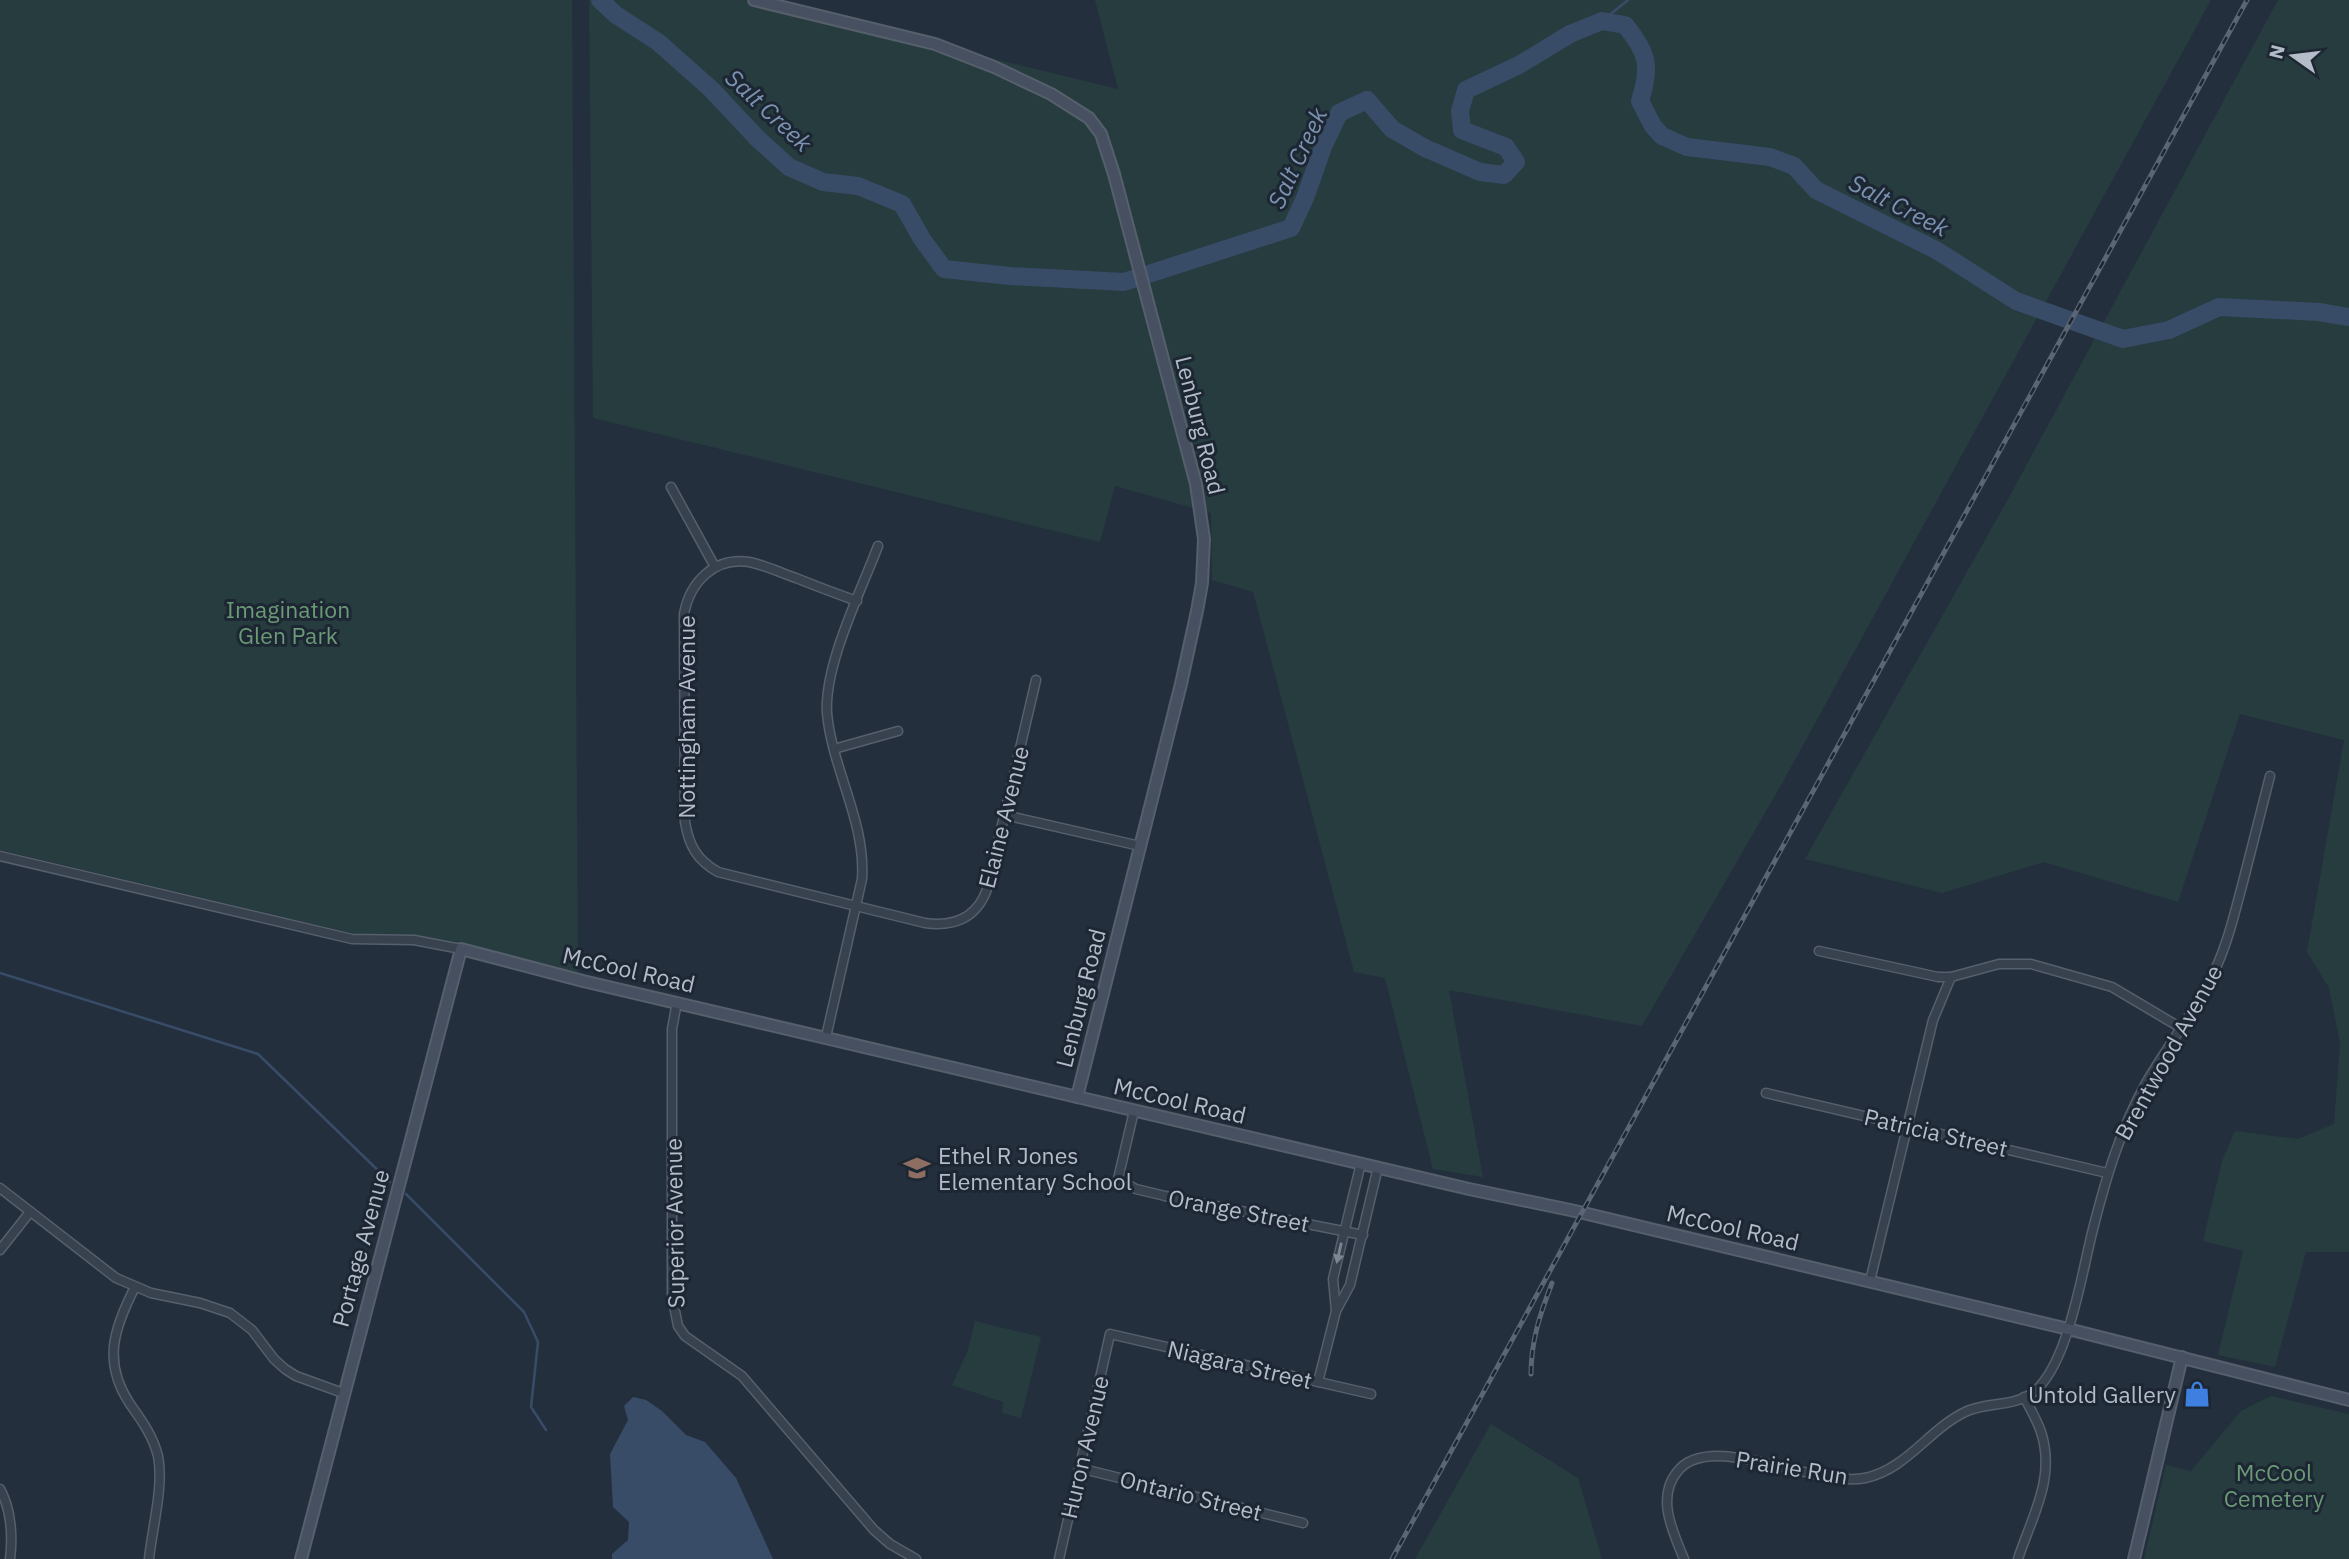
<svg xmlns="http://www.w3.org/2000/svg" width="2349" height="1559" font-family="'IBM Plex Sans',sans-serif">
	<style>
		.green { fill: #263c3f }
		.water { fill: #394c67 }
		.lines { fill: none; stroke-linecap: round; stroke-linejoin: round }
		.stream { stroke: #394c67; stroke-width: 2.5 }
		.river { stroke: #394c67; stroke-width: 18 }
		.street-casing { stroke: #565f6c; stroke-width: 11 }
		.secondary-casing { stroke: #565f6c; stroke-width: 14 }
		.street { stroke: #38414e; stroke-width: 8 }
		.secondary { stroke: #465061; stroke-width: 10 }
		.rail-casing { stroke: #5a6575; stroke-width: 5 }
		.rail { stroke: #1d2633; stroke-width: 2.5; stroke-dasharray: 8; stroke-linecap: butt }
		.oneway { fill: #7c8592 }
		.labels { text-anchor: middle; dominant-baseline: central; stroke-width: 6; stroke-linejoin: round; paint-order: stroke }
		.street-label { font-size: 23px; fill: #b4bcc9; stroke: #1d2633 }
		.park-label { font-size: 23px; fill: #6b9a76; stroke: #1d2633 }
		.poi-label { font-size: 23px; fill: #b4bcc9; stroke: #1d2633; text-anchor: start }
		.water-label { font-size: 24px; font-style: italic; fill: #7c92b1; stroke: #1d2633 }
	</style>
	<rect width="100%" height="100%" fill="#242f3e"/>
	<!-- green -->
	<g class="green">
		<path d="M0,0H572L578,975L411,936L355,934L0,850Z"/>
		<path d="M589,0H752L1118,89L1095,0H2211L1784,780L1642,1026L1449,990L1483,1177L1433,1169L1385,978L1354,972L1253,592L1212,580L1211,513L1115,486L1100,542L593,418Z"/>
		<path d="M2278,0H2349V1252H2306L2275,1367L2218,1355L2243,1251L2203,1241L2222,1161L2235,1131L2298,1139L2334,1124L2340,1043L2329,988L2307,952L2344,740L2240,714L2178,902L2044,862L1942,893L1805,859L2007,501Z"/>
		<path d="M975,1321L1041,1337L1021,1418L1002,1413L1003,1402L952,1385L968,1350Z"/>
		<path d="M2271,1396L2349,1414V1559H2144L2166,1465L2191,1471L2241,1411Z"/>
		<path d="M1491,1424L1578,1478L1602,1559H1415Z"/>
	</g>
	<!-- water -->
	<path class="water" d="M633,1397L646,1400L662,1411L686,1435L705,1442L736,1478L773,1559H612V1554L628,1540L629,1522L613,1507L610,1454L628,1420L624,1406Z"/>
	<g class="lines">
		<!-- stream -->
		<g class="stream">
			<path d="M1602,21L1628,0"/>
			<path d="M0,973L258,1054L390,1182"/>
			<path d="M406,1194L524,1312L538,1342L531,1407L546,1430"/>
		</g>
		<!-- river -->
		<path class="river" d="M600,0L616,15L658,42L711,89L758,139L789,167L823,182L858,186L902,204L922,239L944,269L1010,276L1124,282L1291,228L1305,198L1323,147L1339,113L1367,100L1392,129L1425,148L1480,172L1504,175L1516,162L1506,147L1462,130L1460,111L1466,90L1519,65L1570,34L1602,21L1625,25C1648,53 1651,66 1640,101L1653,126L1662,136L1687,147L1770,157L1794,166L1816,190L1936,250L2016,301L2123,339L2169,330L2219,307L2319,312L2349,317"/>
		<!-- street casing -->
		<g class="street-casing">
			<g id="street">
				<path d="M671,487L715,567"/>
				<path d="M857,601C837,594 816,586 796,578C781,573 765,565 749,562C714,557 690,582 684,614L685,822C689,846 697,860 718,872L925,923C954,927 977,918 987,889L1036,680"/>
				<path d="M834,749L898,731"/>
				<path d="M1005,815L1140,846"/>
				<path d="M0,856L352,939L414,940L461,949"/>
				<path d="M1819,951L1938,977H1951L1999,964H2031L2112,987L2181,1028"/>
				<path d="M677,1002L672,1029V1296L678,1326L685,1336L742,1376L874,1530L890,1544L916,1559"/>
				<path d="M826,1037L862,879C866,822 832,769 827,713C824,665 861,591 878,546"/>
				<path d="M1766,1093L2107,1173"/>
				<path d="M1134,1111L1118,1179L1136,1189L1165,1196L1363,1235"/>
				<path d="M0,1188L116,1278L151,1293L200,1303L230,1313L252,1330L274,1359L285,1369L296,1376L343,1393"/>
				<path d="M0,1250L30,1212"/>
				<path d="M1870,1281L1933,1020L1951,977"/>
				<path d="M135,1287C114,1328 102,1362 130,1404C142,1421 153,1436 158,1456C164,1486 152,1529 149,1559"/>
				<path d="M1336,1311L1333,1279L1361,1163"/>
				<path d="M1318,1382L1336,1311L1350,1285L1378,1167"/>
				<path d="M1079,1468L1303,1523"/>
				<path d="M0,1489C11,1509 13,1536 10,1559"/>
				<path d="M1059,1559L1110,1334L1371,1394"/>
				<path d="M1684,1559C1673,1532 1656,1498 1677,1472C1710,1429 1815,1488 1865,1478C1907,1469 1928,1430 1965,1412C1986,1402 2011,1407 2031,1394C2068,1369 2082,1271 2093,1229C2106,1178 2120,1130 2146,1083C2168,1045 2196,1010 2215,970C2228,942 2235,912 2243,882C2252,847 2261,811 2270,776"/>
				<path d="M2018,1559C2032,1516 2056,1478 2041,1432C2037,1420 2030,1408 2024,1397"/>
			</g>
		</g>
		<!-- secondary casing -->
		<g class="secondary-casing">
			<g id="secondary">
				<path d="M754,0L935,44L994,67L1051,94L1089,118L1101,134L1114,174L1196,484L1204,539L1202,583L1197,611L1181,684L1077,1097"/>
				<path d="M301,1559L461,949L583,981L1469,1189L1575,1211L2068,1329L2349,1400"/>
				<path d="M2134,1559L2182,1357"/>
			</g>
		</g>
		<!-- street -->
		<use href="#street" class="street"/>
		<!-- secondary -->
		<use href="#secondary" class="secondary"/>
		<!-- rail casing -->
		<g class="rail-casing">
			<g id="rail">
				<path d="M1531,1374C1531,1341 1540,1314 1552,1283"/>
				<path d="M1392,1559L2247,0"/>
			</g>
		</g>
		<!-- rail -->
		<use href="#rail" class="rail"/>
	</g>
	<!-- one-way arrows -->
	<defs><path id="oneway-solid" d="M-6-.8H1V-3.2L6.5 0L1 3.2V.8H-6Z" transform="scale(1.75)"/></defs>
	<use class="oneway" href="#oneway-solid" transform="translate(1339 1253) rotate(103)"/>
	<!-- icons -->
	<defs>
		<g id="school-bare" transform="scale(2.1)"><path d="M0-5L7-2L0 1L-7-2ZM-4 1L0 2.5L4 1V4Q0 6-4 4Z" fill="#8d6e63" stroke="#1d2633" stroke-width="2.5" paint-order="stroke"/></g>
		<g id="shop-bare" transform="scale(2.1)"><path d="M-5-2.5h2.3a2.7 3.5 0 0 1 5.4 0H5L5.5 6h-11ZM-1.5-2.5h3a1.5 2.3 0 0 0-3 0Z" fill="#3f7fe0" stroke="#1d2633" stroke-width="2.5" paint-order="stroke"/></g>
	</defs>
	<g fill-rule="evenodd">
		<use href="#school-bare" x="917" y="1168"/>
		<use href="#shop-bare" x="2197" y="1394"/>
	</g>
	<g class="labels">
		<!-- street labels -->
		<g class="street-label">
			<text transform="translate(1201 425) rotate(76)">Lenburg Road</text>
			<text transform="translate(686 717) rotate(-90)">Nottingham Avenue</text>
			<text transform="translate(1003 817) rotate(-76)">Elaine Avenue</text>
			<text transform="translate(629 969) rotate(13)">McCool Road</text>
			<text transform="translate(1080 998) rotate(-76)">Lenburg Road</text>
			<text transform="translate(2168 1052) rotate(-61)">Brentwood Avenue</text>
			<text transform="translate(1180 1100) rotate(13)">McCool Road</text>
			<text transform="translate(1936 1132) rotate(13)">Patricia Street</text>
			<text transform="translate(1239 1210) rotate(11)">Orange Street</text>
			<text transform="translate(674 1223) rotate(-91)">Superior Avenue</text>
			<text transform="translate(1733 1227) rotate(13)">McCool Road</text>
			<text transform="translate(360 1248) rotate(-75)">Portage Avenue</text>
			<text transform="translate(1240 1364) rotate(13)">Niagara Street</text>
			<text transform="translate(1084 1447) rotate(-77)">Huron Avenue</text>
			<text transform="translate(1792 1467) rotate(9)">Prairie Run</text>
			<text transform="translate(1191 1495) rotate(14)">Ontario Street</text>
		</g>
		<!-- park labels -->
		<g class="park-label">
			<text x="288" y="609">Imagination<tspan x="288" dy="26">Glen Park</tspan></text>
			<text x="2274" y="1472">McCool<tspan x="2274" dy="26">Cemetery</tspan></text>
		</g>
		<!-- poi labels -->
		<g class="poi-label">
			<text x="938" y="1155">Ethel R Jones<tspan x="938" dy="26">Elementary School</tspan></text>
			<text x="2176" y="1394" text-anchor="end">Untold Gallery</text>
		</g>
		<!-- water labels -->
		<g class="water-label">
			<text transform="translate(769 110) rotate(43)">Salt Creek</text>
			<text transform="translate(1297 158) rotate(-65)">Salt Creek</text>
			<text transform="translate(1899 205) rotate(27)">Salt Creek</text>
		</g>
	</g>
	<!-- north arrow -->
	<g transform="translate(2293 56) rotate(284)" stroke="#1d2633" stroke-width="5" paint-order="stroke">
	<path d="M0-5L12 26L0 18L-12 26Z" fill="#b4bcc9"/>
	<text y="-10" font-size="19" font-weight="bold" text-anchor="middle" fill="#b4bcc9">N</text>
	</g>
</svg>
